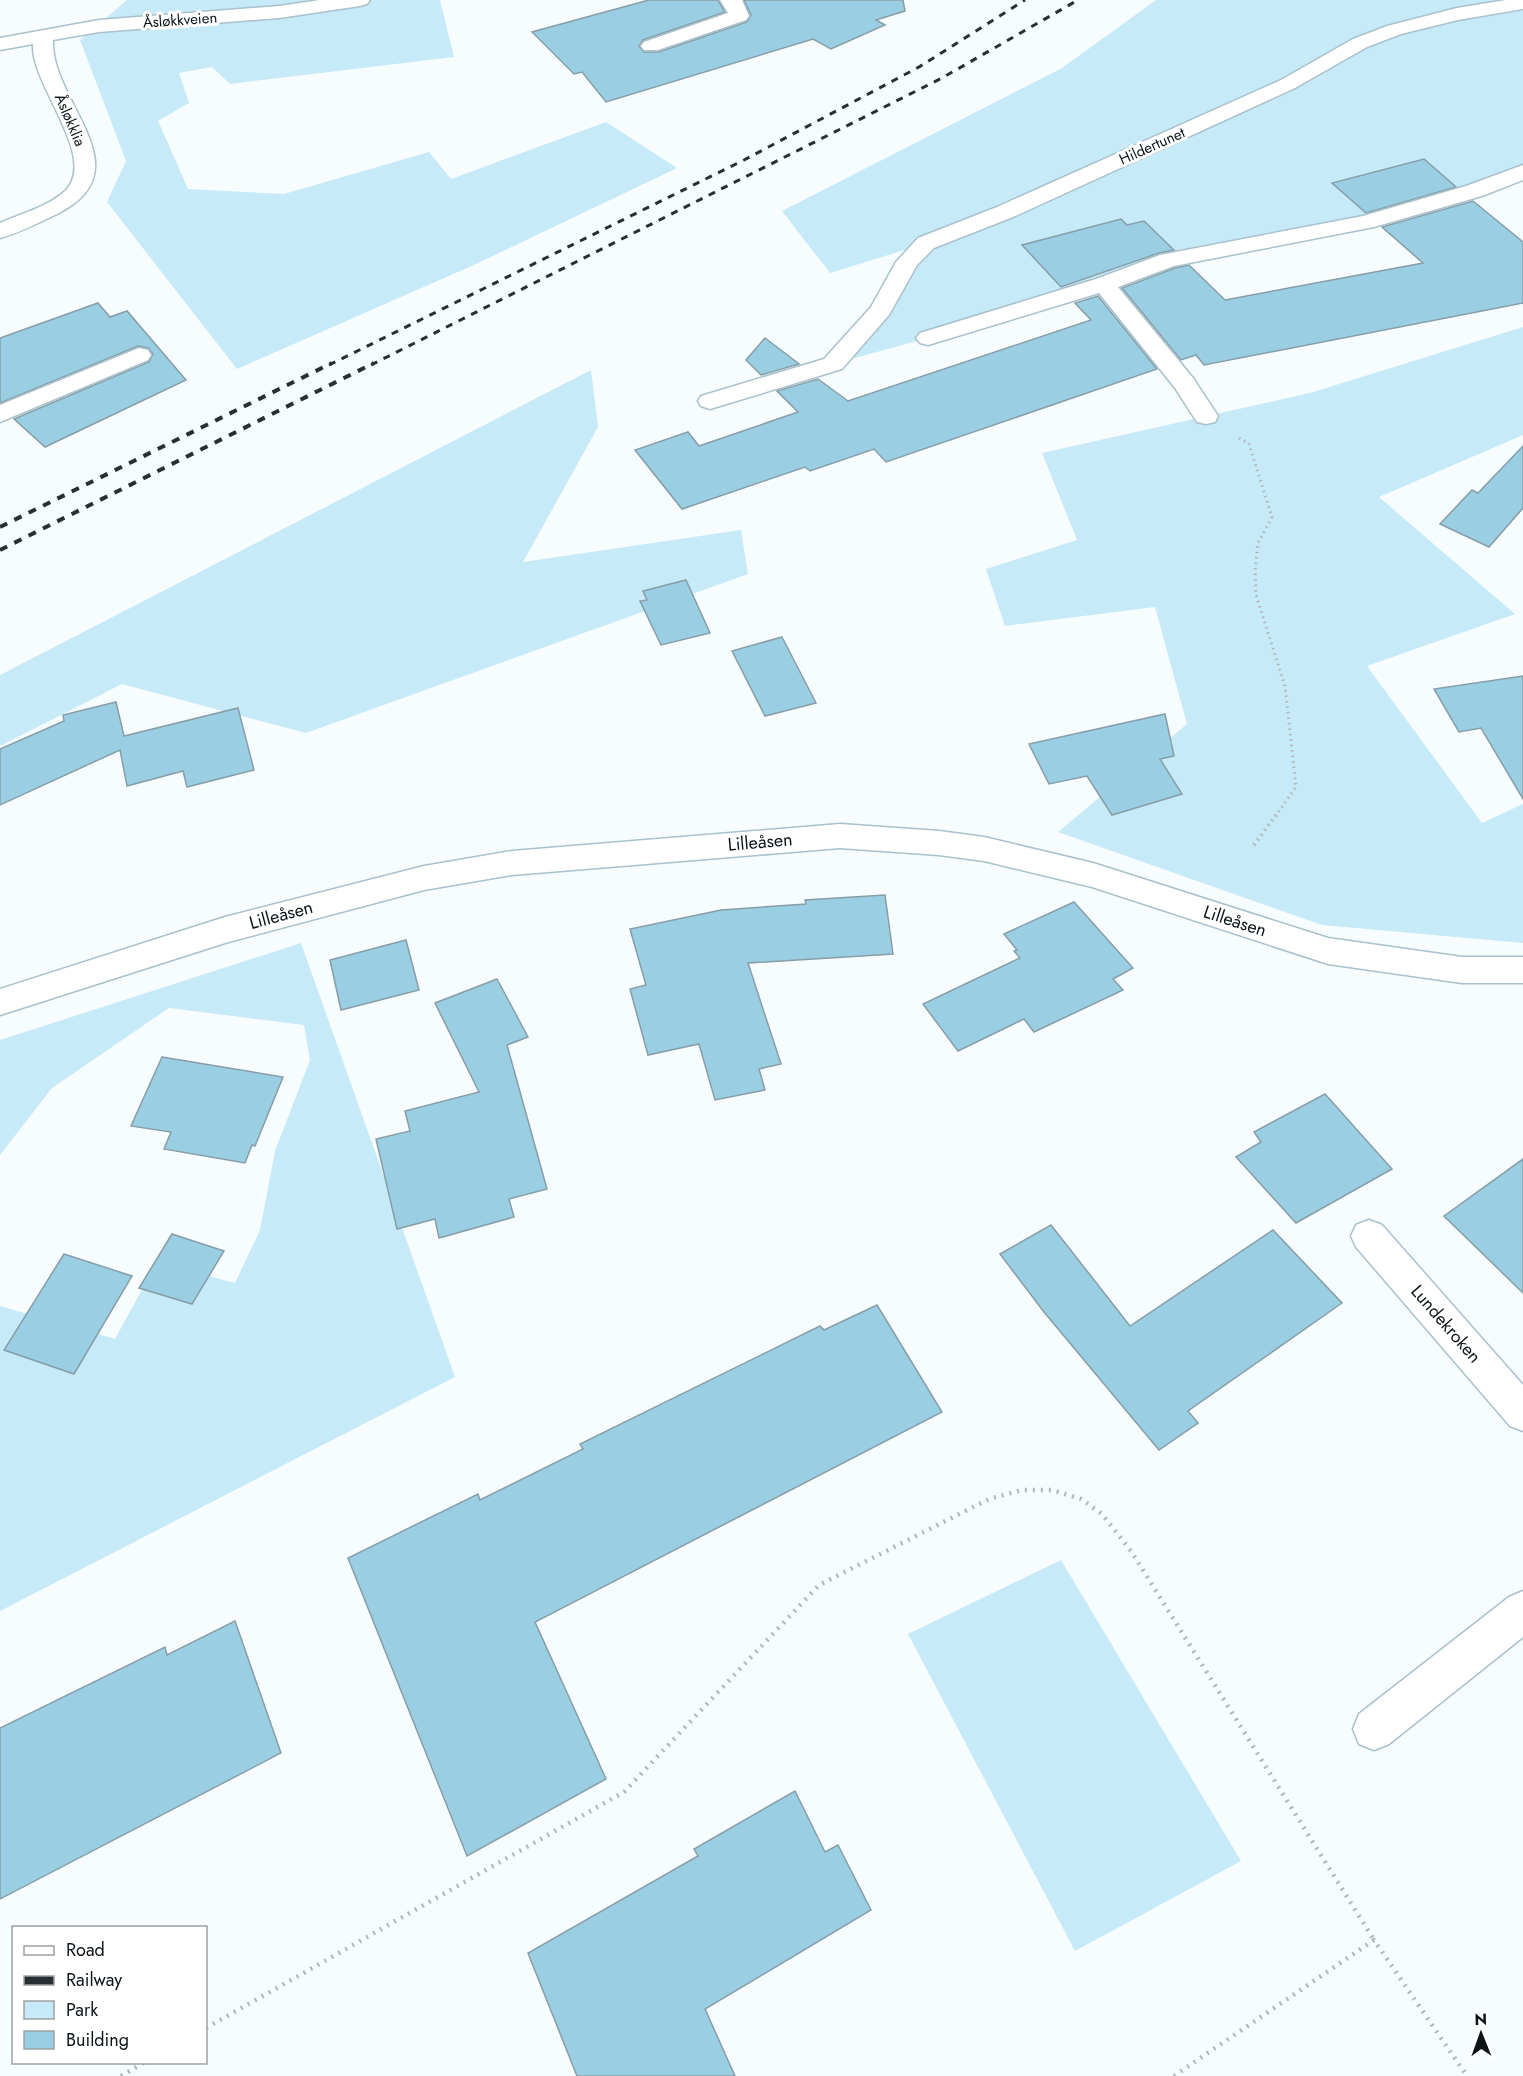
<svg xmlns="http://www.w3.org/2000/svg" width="1523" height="2076" font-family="Jost,sans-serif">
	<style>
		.green { fill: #c7eaf9 }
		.building { fill: #9acee3; stroke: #879ea8; stroke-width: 1.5 }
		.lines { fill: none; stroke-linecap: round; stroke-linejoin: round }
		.minor-casing { stroke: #a9c1cb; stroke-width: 3 }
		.path-far2 { stroke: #b0b6b9; stroke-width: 3; stroke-dasharray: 1.5 4; stroke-linecap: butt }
		.path-far1 { stroke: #b0b6b9; stroke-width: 4; stroke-dasharray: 1.5 4.5; stroke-linecap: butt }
		.path { stroke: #b0b6b9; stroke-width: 4.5; stroke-dasharray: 2 6; stroke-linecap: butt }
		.minor { fill: #fff; fill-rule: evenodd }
		.rail-far1 { stroke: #282f33; stroke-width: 3; stroke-dasharray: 7 7; stroke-linecap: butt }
		.rail { stroke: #282f33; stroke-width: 4; stroke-dasharray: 8 8; stroke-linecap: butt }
		.labels { text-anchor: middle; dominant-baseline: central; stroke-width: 6; stroke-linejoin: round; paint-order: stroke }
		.far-street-label { font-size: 15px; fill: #0c1418; stroke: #fff }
		.street-label { font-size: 18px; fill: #0c1418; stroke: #fff }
	</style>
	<rect width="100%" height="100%" fill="#f7fcfe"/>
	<!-- green -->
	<g class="green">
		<path d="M127,0H440L454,57L230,84L212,67L179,73L189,103L158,121L188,189L284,194L429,152L451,179L606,122L677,168L476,264L237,369L107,202L126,161L80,40Z"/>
		<path d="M1156,0H1523V172L1474,191L1168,260L928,338L833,364L924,244L830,273L782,211L1062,68Z"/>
		<path d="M1523,327V435L1379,497L1515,614L1367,666L1482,823L1523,804V943L1322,925L1058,832L1187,724L1155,607L1005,626L986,569L1077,540L1042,453L1310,393Z"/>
		<path d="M591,370L598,427L523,562L741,530L748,574L306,733L122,684L0,746V675Z"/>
		<path d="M301,943L455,1377L0,1611V1306L115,1339L162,1253L178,1268L235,1283L260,1230L275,1151L310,1060L304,1025L169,1008L52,1088L0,1155V1040Z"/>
		<path d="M1061,1560L1241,1861L1075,1951L908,1634Z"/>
	</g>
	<!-- building -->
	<g class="building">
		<path d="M649,0H718L725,12L643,40L639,46L644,52H659L747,22L751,15L744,0H903L905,11L876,20L885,25L831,49L813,39L606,102L582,72L574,74L532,32Z"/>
		<path d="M1424,159L1456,187L1366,213L1332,183Z"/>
		<path d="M1473,201L1523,242V303L1204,365L1196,355L1181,360L1122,288L1175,268L1189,265L1225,300L1423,263L1382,227Z"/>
		<path d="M1121,219L1127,225L1144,221L1174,250L1159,253L1061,287L1022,245Z"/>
		<path d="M1098,296L1157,369L886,462L874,449L810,471L805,467L682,509L635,450L688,432L699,446L798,412L777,391L818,379L848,401L1091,320L1075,303Z"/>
		<path d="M98,303L110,317L127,311L186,380L45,447L14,419L149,362L153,354L148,348L138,346L0,403V338Z"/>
		<path d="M765,338L799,364L761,375L746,360Z"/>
		<path d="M1523,446V508L1489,547L1440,524L1472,490L1478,493Z"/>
		<path d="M686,580L710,633L661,645L640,601L647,600L643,591Z"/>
		<path d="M782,637L816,703L765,716L732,651Z"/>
		<path d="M1523,676V799L1481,728L1459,732L1434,689Z"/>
		<path d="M116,702L124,736L238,708L254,770L187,787L183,771L127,786L120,750L0,805V749L64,721L63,715Z"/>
		<path d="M1165,714L1174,756L1160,759L1182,794L1112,815L1087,776L1049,784L1029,744Z"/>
		<path d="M885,895L893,954L748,963L781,1064L759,1069L765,1090L715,1100L699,1044L648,1055L630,989L646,985L630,929L721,910L806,904L805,900Z"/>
		<path d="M1074,902L1133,968L1113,979L1123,990L1034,1032L1024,1019L958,1051L923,1004L1020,958L1014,951L1017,950L1004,934Z"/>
		<path d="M406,940L419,990L341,1010L330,960Z"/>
		<path d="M497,979L528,1037L507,1045L547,1189L509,1199L514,1217L439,1238L435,1219L397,1229L376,1139L410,1131L405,1111L479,1092L435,1003Z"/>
		<path d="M162,1057L283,1077L255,1146L252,1145L245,1163L164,1149L171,1132L131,1126Z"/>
		<path d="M1325,1094L1392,1169L1296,1223L1236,1157L1261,1142L1254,1132Z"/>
		<path d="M1523,1159V1293L1444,1216Z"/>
		<path d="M1051,1225L1130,1326L1273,1230L1342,1303L1188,1411L1198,1423L1159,1450L1044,1312L1000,1254Z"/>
		<path d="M172,1234L224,1251L192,1304L139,1288Z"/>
		<path d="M64,1254L132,1276L74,1374L4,1350Z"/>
		<path d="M877,1305L942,1412L535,1622L606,1779L467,1856L348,1558L478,1494L480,1500L583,1449L580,1444L820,1326L824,1330Z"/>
		<path d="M235,1621L281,1753L0,1899V1728L165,1647L167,1655Z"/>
		<path d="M795,1791L825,1852L838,1845L871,1910L705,2009L735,2076H577L528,1953L698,1856L694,1849Z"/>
	</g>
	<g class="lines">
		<!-- minor casing -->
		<g class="minor-casing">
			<g id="minor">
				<path d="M320,0H370L367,4L360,6L279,18L99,32L53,40C50,103 148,170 55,215C38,223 19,233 0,238V223C20,214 50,206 66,190C98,156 30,84 33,44L0,50V38L99,20L279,6Z"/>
				<path d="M720,0H742L749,16L746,20L658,50H644L641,46L644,42L728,13Z"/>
				<path d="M1506,0H1523V9L1458,20L1401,34L1367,47L1295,88L1013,217L934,248L917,265L889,315L842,369L710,409L701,406L698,401L701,396L824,359L871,307L896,262L918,238L997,207L1281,80L1353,39L1387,26L1457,8Z"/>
				<path d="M1523,165V180L1482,196L1374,227L1174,266L1118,287L1193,378L1218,416L1215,422L1206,424L1197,422L1175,388L1099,293L928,345L920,343L916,338L920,333L1096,279L1160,255L1363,216L1466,186Z"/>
				<path d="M139,348L148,350L151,355L148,360L0,422V405Z"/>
				<path d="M840,824L939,831L984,837L1093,863L1328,938L1462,957H1523V983H1462L1328,964L1092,887L984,861L939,855L840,848L512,875L424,890L225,943L0,1015V989L225,917L424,866L512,851Z"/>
				<path d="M1369,1220L1382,1225L1523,1385V1431L1510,1426L1356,1247L1351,1236L1356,1225Z"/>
				<path d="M1523,1591V1637L1389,1744L1374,1750L1359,1744L1353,1729L1359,1714L1509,1597Z"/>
			</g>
		</g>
		<!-- path-far2 -->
		<path class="path-far2" d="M1239,438L1249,444L1272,517L1258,543L1255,572L1256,595L1285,686L1296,787L1275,817"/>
		<!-- path-far1 -->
		<path class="path-far1" d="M1254,845L1276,815"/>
		<!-- path -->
		<g class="path">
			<path d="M206,2028L624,1792L819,1585L989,1499L1022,1490H1052L1081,1499L1102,1514L1131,1551L1374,1940"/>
			<path d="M121,2076L145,2062"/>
			<path d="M1174,2076L1374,1940L1467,2076"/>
		</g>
		<!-- minor -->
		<use href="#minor" class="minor"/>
		<!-- rail-far1 -->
		<g class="rail-far1">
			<path d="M329,365L744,160L919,67L1025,0"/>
			<path d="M371,365L942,78L1078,0"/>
		</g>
		<!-- rail -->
		<g class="rail">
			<path d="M0,527L332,363"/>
			<path d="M0,550L374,363"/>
		</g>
	</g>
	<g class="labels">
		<!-- far-street labels -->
		<g class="far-street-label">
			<text transform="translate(180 20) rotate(-4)">Åsløkkveien</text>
			<text transform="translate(70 120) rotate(67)">Åsløkklia</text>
			<text transform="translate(1152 146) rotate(-24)">Hildertunet</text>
		</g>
		<!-- street labels -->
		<g class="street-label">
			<text transform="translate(760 842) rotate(-5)">Lilleåsen</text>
			<text transform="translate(281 915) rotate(-15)">Lilleåsen</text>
			<text transform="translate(1235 921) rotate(18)">Lilleåsen</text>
			<text transform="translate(1446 1324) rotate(49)">Lundekroken</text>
		</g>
	</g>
	<!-- legend -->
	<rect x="12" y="1926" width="195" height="138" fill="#ffffff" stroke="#9ea1a3" stroke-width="1.5"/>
	<rect x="24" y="1946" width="30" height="9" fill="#ffffff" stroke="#9ea1a3" stroke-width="1.5"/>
	<text x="66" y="1956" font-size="18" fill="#0c1418">Road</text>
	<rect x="24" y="1976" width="30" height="9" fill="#282f33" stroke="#9ea1a3" stroke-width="1.5"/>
	<text x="66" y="1986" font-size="18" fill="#0c1418">Railway</text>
	<rect x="24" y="2001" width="30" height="18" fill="#c7eaf9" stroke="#9ea1a3" stroke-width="1.5"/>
	<text x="66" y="2016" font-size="18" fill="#0c1418">Park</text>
	<rect x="24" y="2031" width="30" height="18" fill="#9acee3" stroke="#9ea1a3" stroke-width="1.5"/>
	<text x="66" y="2046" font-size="18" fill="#0c1418">Building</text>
	<!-- north arrow -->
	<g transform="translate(1481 2034) rotate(359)" stroke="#ffffff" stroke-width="4.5" paint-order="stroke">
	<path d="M0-4.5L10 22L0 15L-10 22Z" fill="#0c1418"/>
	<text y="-9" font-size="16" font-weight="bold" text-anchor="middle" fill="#0c1418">N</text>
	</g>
</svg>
